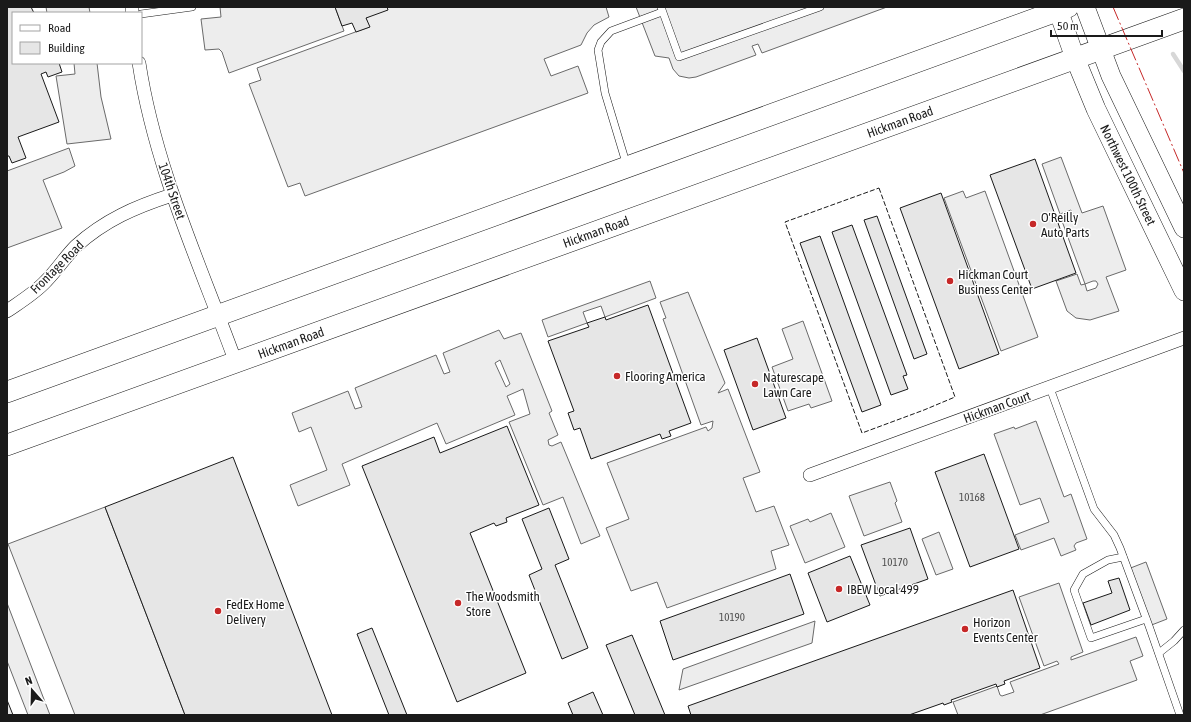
<svg xmlns="http://www.w3.org/2000/svg" width="1191" height="722" font-family="'Asap Condensed',sans-serif">
	<style>
		.built { fill: #ededed; stroke: #6a6a6a; fill-rule: evenodd }
		.lines { fill: none; stroke-linecap: round; stroke-linejoin: round }
		.stream { stroke: #d7d7d7; stroke-width: 4.5 }
		.building { fill: #e6e6e6; stroke: #1a1a1a }
		.lane-casing { stroke: #1a1a1a; stroke-width: 8 }
		.street-casing { stroke: #1a1a1a; stroke-width: 14 }
		.secondary-casing { stroke: #1a1a1a; stroke-width: 20 }
		.primary-casing { stroke: #1a1a1a; stroke-width: 22 }
		.lane { stroke: #fff; stroke-width: 7 }
		.street { stroke: #fff; stroke-width: 13 }
		.secondary { stroke: #fff; stroke-width: 19 }
		.primary { stroke: #fff; stroke-width: 21 }
		.fence { stroke: #1a1a1a; stroke-width: 1; stroke-dasharray: 5 2; stroke-linecap: butt }
		.power { stroke: #c62828; stroke-width: 1; stroke-dasharray: 14 3 2 3; stroke-linecap: butt }
		.poi-dot { fill: #c62828; stroke: #fff; stroke-width: 1.5 }
		.labels { text-anchor: middle; dominant-baseline: central; stroke-width: 3; stroke-linejoin: round; paint-order: stroke }
		.number-label { font-size: 11px; fill: #4d4d4d }
		.street-label { font-size: 13px; fill: #1a1a1a; stroke: #fff }
		.poi-label { font-size: 13px; fill: #1a1a1a; stroke: #fff; text-anchor: start }
	</style>
	<rect width="100%" height="100%" fill="#fff"/>
	<!-- built -->
	<g class="built">
		<path d="M46,7H89L90,13H47Z"/>
		<path d="M220,7H335L344,31L229,73L222,52L219,49L205,50L201,19L221,17Z"/>
		<path d="M387,7H606L609,17L594,25L587,33L581,45L544,59L551,76L578,66L588,93L305,196L300,183L288,187L249,84L261,80L257,68L369,27L366,18Z"/>
		<path d="M636,7H887L762,53L758,44L752,46L756,55L696,77L689,78L679,76L673,69L669,58L655,56Z"/>
		<path d="M74,63H97L101,97L111,139L67,144L56,76L75,74Z"/>
		<path d="M69,148L75,166L64,172L43,180L62,228L7,248V171Z"/>
		<path d="M1061,157L1082,213L1103,206L1126,270L1106,277L1119,311L1090,320L1076,318L1067,311L1056,281L1077,274L1081,285L1085,284L1087,291L1096,288L1098,284L1096,281H1093L1085,284L1062,221L1074,216L1071,210L1060,214L1042,164Z"/>
		<path d="M963,191L966,198L985,191L1038,337L1001,351L944,198Z"/>
		<path d="M650,281L656,298L605,317L601,306L583,312L587,323L548,337L542,320Z"/>
		<path d="M688,292L725,383L718,393L728,389L760,472L743,478L756,512L774,506L789,545L771,551L776,569L667,608L657,582L631,591L606,528L629,519L607,463L706,427L708,431L712,428L713,421L701,425L663,319L666,318L660,302Z"/>
		<path d="M803,321L832,401L811,408L809,404L788,411L772,367L793,359L782,329Z"/>
		<path d="M499,330L504,339L521,333L552,411L549,413L558,435L548,440L549,445L552,446L561,442L600,536L581,544L563,497L543,505L509,422L530,414L523,389L507,396L515,415L446,444L437,423L342,464L350,485L298,506L290,485L327,470L311,427L299,432L292,413L348,391L355,409L362,407L355,388L436,355L444,374L450,372L443,353ZM500,360L510,384L506,387L495,363Z"/>
		<path d="M1036,421L1064,497L1071,494L1087,539L1076,543L1074,546L1076,550L1061,556L1054,538L1021,550L1015,535L1049,522L1040,498L1020,505L994,434L1014,427L1015,429Z"/>
		<path d="M890,482L897,501L895,503L902,522L864,536L849,496Z"/>
		<path d="M105,507L185,715H75L8,544Z"/>
		<path d="M831,513L845,547L805,563L790,526L808,519L810,522Z"/>
		<path d="M939,532L953,569L936,575L922,539Z"/>
		<path d="M1146,562L1167,619L1149,626L1128,569Z"/>
		<path d="M1059,583L1083,652L1071,657V660L1136,637L1143,656L1130,661L1137,680L1040,715H958L953,702L997,686L1000,695L1002,696L1014,692L1010,682L1059,664L1057,661L1044,666L1019,597Z"/>
		<path d="M7,603L50,715H28L7,661Z"/>
		<path d="M815,621L812,643L679,690L683,669Z"/>
	</g>
	<g class="lines">
		<!-- stream -->
		<path class="stream" d="M1173,54L1184,71"/>
	</g>
	<!-- building -->
	<g class="building">
		<path d="M7,7H31L34,13H13V63H59L62,72L48,77L46,72L41,74L59,122L18,137L26,158L12,163L9,156H7Z"/>
		<path d="M335,7H387L388,10L366,18L370,27L356,32L352,23L342,26Z"/>
		<path d="M1035,159L1076,273L1032,289L990,175Z"/>
		<path d="M941,193L999,354L959,369L900,208Z"/>
		<path d="M877,216L927,354L914,359L864,220Z"/>
		<path d="M852,225L907,375L903,376L908,389L891,395L832,232Z"/>
		<path d="M820,236L881,405L862,412L800,243Z"/>
		<path d="M648,305L691,423L669,431L671,436L662,439L660,434L591,459L580,428L574,430L568,413L574,411L548,341L589,327L587,323L605,317L606,320Z"/>
		<path d="M757,338L786,418L753,430L724,350Z"/>
		<path d="M507,426L539,505L506,518L507,522L496,526L494,523L470,533L526,673L457,702L362,466L434,437L440,453Z"/>
		<path d="M984,454L1019,549L970,567L935,472Z"/>
		<path d="M233,457L332,715H185L105,507Z"/>
		<path d="M549,508L569,559L555,565L588,648L562,659L529,575L542,569L522,519Z"/>
		<path d="M910,528L928,579L880,596L861,545Z"/>
		<path d="M850,556L870,605L827,622L808,573Z"/>
		<path d="M790,574L804,614L673,660L660,621Z"/>
		<path d="M1119,578L1130,610L1091,625L1083,603L1112,593L1108,581Z"/>
		<path d="M1013,590L1040,668L1004,681L1005,684L997,687L996,684L951,700L952,702L944,705L943,703L909,715H691L688,706Z"/>
		<path d="M372,628L407,715H389L357,634Z"/>
		<path d="M632,635L665,715H635L606,645Z"/>
		<path d="M593,692L603,715H573L568,703Z"/>
		<path d="M7,700L13,715H7Z"/>
	</g>
	<g class="lines">
		<!-- lane casing -->
		<g class="lane-casing">
			<g id="lane">
				<path d="M661,7L679,57L820,7"/>
				<path d="M141,14L192,7"/>
				<path d="M627,166L605,93L598,50L601,42L611,31L662,12"/>
				<path d="M1050,388L1094,509L1114,535L1120,548L1149,626L1180,715"/>
				<path d="M1123,557L1108,560L1083,574L1074,590L1091,638L1146,619"/>
				<path d="M1159,653L1174,641L1184,630"/>
			</g>
		</g>
		<!-- street casing -->
		<g class="street-casing">
			<g id="street">
				<path d="M132,7V13"/>
				<path d="M139,63C155,168 200,264 236,363"/>
				<path d="M7,311C20,302 35,293 46,281C57,270 65,257 76,246C105,220 135,207 172,195"/>
				<path d="M810,475L1184,338"/>
			</g>
		</g>
		<!-- secondary casing -->
		<g class="secondary-casing">
			<g id="secondary">
				<path d="M1057,7L1075,58L1096,109L1184,291"/>
				<path d="M1085,7L1111,76L1184,228"/>
			</g>
		</g>
		<!-- primary casing -->
		<g class="primary-casing">
			<g id="primary">
				<path d="M7,392L1068,7"/>
				<path d="M7,445L1184,19"/>
			</g>
		</g>
		<!-- lane -->
		<use href="#lane" class="lane"/>
		<!-- street -->
		<use href="#street" class="street"/>
		<!-- secondary -->
		<use href="#secondary" class="secondary"/>
		<!-- primary -->
		<use href="#primary" class="primary"/>
		<!-- fence -->
		<path class="fence" d="M879,188L955,397L924,410L862,433L785,222Z"/>
		<!-- power -->
		<path class="power" d="M1113,7L1184,173"/>
	</g>
	<!-- markers -->
	<g class="poi-dot">
		<circle cx="1033" cy="224" r="4"/>
		<circle cx="950" cy="281" r="4"/>
		<circle cx="617" cy="376" r="4"/>
		<circle cx="755" cy="384" r="4"/>
		<circle cx="839" cy="589" r="4"/>
		<circle cx="458" cy="603" r="4"/>
		<circle cx="218" cy="611" r="4"/>
		<circle cx="965" cy="629" r="4"/>
	</g>
	<g class="labels">
		<!-- number labels -->
		<g class="number-label">
			<text x="972" y="497">10168</text>
			<text x="895" y="562">10170</text>
			<text x="732" y="617">10190</text>
		</g>
		<!-- street labels -->
		<g class="street-label">
			<text transform="translate(900 122) rotate(-20)">Hickman Road</text>
			<text transform="translate(1128 175) rotate(64)">Northwest 100th Street</text>
			<text transform="translate(172 191) rotate(71)">104th Street</text>
			<text transform="translate(596 232) rotate(-20)">Hickman Road</text>
			<text transform="translate(57 267) rotate(-45)">Frontage Road</text>
			<text transform="translate(291 343) rotate(-20)">Hickman Road</text>
			<text transform="translate(997 407) rotate(-20)">Hickman Court</text>
		</g>
		<!-- poi labels -->
		<g class="poi-label">
			<text x="1041" y="217">O'Reilly<tspan x="1041" dy="15">Auto Parts</tspan></text>
			<text x="958" y="274">Hickman Court<tspan x="958" dy="15">Business Center</tspan></text>
			<text x="625" y="376">Flooring America</text>
			<text x="763" y="377">Naturescape<tspan x="763" dy="15">Lawn Care</tspan></text>
			<text x="847" y="589">IBEW Local 499</text>
			<text x="466" y="596">The Woodsmith<tspan x="466" dy="15">Store</tspan></text>
			<text x="226" y="604">FedEx Home<tspan x="226" dy="15">Delivery</tspan></text>
			<text x="973" y="622">Horizon<tspan x="973" dy="15">Events Center</tspan></text>
		</g>
	</g>
	<!-- border -->
	<rect width="1191" height="722" fill="none" stroke="#1a1a1a" stroke-width="16"/>
	<!-- legend -->
	<rect x="12" y="12" width="130" height="52" fill="#ffffff" stroke="#a3a3a3"/>
	<rect x="20" y="25" width="20" height="6" fill="#ffffff" stroke="#a3a3a3"/>
	<text x="48" y="32" font-size="12" fill="#1a1a1a">Road</text>
	<rect x="20" y="42" width="20" height="12" fill="#e6e6e6" stroke="#a3a3a3"/>
	<text x="48" y="52" font-size="12" fill="#1a1a1a">Building</text>
	<!-- north arrow -->
	<g transform="translate(32 690) rotate(340)" stroke="#ffffff" stroke-width="3" paint-order="stroke">
	<path d="M0-3L7 15L0 10L-7 15Z" fill="#1a1a1a"/>
	<text y="-6" font-size="11" font-weight="bold" text-anchor="middle" fill="#1a1a1a">N</text>
	</g>
	<!-- scale -->
	<path d="M1051 30v6h111v-6" fill="none" stroke="#1a1a1a" stroke-width="2"/>
	<text x="1057" y="30" font-size="12" fill="#1a1a1a" stroke="#ffffff" stroke-width="3" paint-order="stroke">50 m</text>
</svg>
